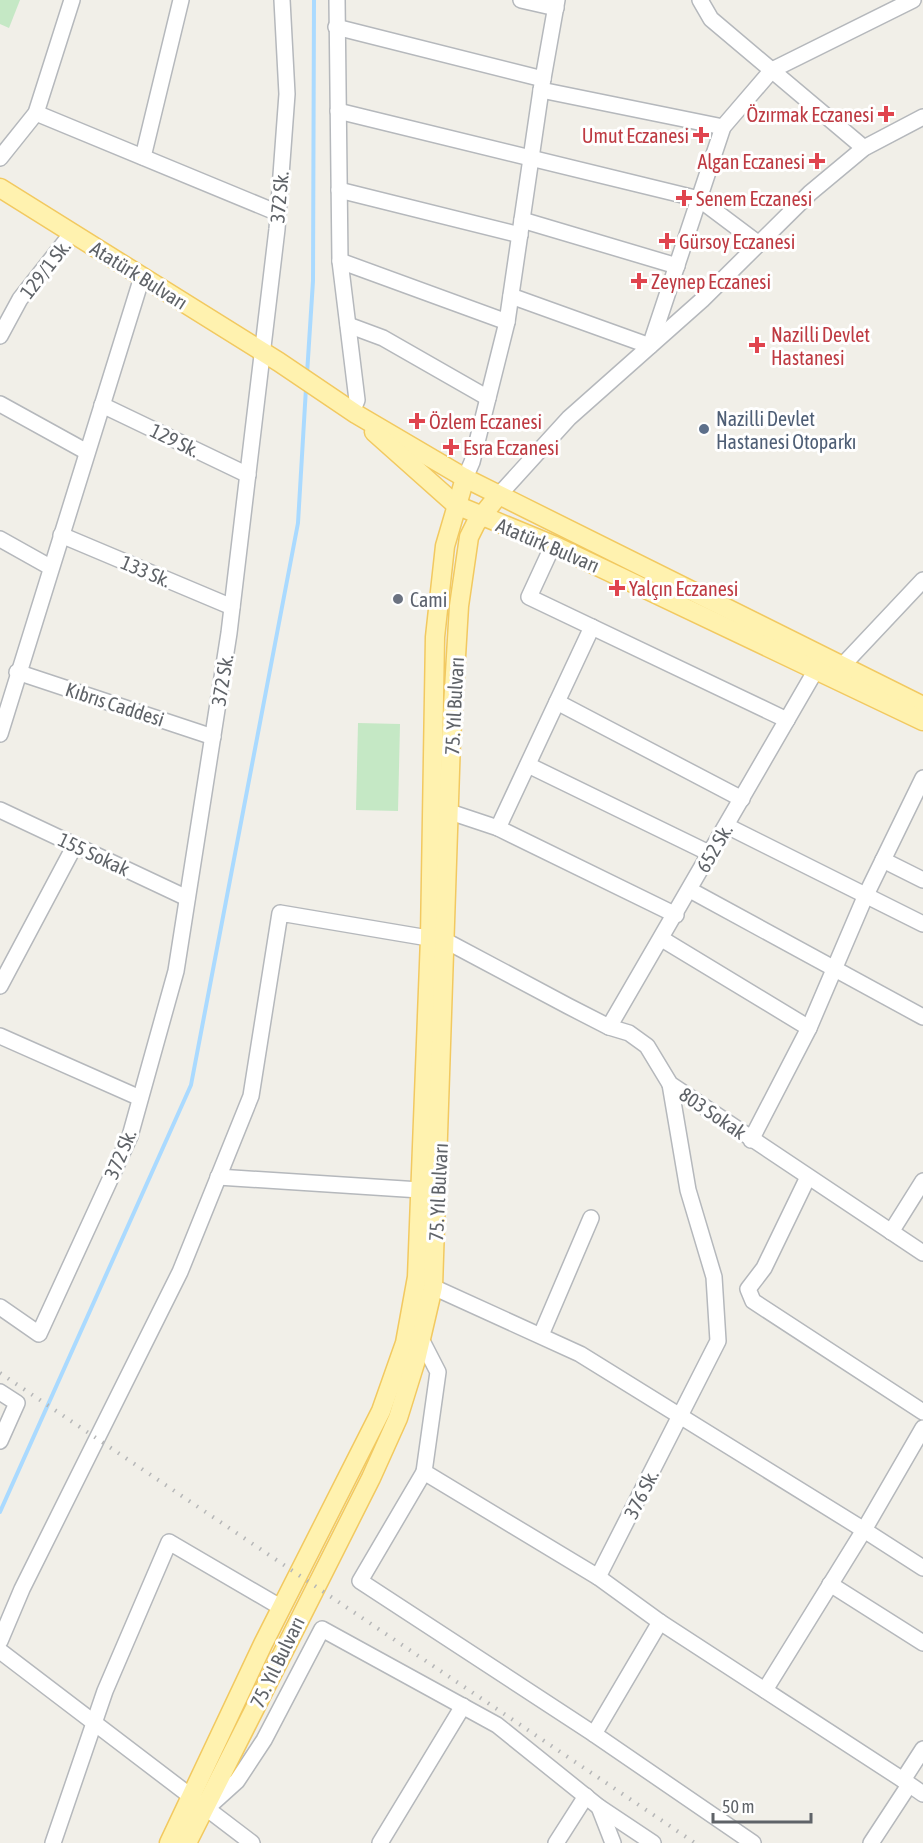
<svg xmlns="http://www.w3.org/2000/svg" width="923" height="1843" font-family="'Asap Condensed',sans-serif">
	<style>
		.park { fill: #c5e8c5 }
		.lines { fill: none; stroke-linecap: round; stroke-linejoin: round }
		.stream { stroke: #aadaff; stroke-width: 4 }
		.minor-casing { stroke: #b5b8bc; stroke-width: 18 }
		.major-casing { stroke: #f2c960; stroke-width: 21 }
		.minor { stroke: #fff; stroke-width: 15 }
		.major { stroke: #fff2af; stroke-width: 18 }
		.rail { stroke: #b6b7b8; stroke-width: 4; stroke-dasharray: 1.5 8; stroke-linecap: butt }
		.health-dot { fill: #e0444e; stroke: #fff; stroke-width: 2 }
		.service-dot { fill: #5c6f8a; stroke: #fff; stroke-width: 2 }
		.worship-dot { fill: #6b7280; stroke: #fff; stroke-width: 2 }
		.labels { text-anchor: middle; dominant-baseline: central; stroke-width: 6; stroke-linejoin: round; paint-order: stroke }
		.health-label { font-size: 20px; fill: #be3a42; stroke: #fff; text-anchor: start }
		.street-label { font-size: 20px; fill: #5f6368; stroke: #fff }
		.service-label { font-size: 20px; fill: #4e5e75; stroke: #fff; text-anchor: start }
		.worship-label { font-size: 20px; fill: #5b616d; stroke: #fff; text-anchor: start }
	</style>
	<rect width="100%" height="100%" fill="#f1efe8"/>
	<!-- park -->
	<g class="park">
		<path d="M0,0H20L9,28L0,24Z"/>
		<path d="M358,723L400,724L398,811L356,810Z"/>
	</g>
	<g class="lines">
		<!-- stream -->
		<g class="stream">
			<path d="M307,374L313,281L314,0"/>
			<path d="M0,1512L191,1085L298,523L306,388"/>
		</g>
		<!-- minor casing -->
		<g class="minor-casing">
			<g id="minor">
				<path d="M337,0L340,261L357,400L352,412"/>
				<path d="M521,0L556,8"/>
				<path d="M700,0L711,19L864,148"/>
				<path d="M336,27L543,79"/>
				<path d="M541,90L723,127"/>
				<path d="M338,111L699,199L759,244"/>
				<path d="M36,113L278,213"/>
				<path d="M143,157L181,0"/>
				<path d="M0,158L36,113L72,0"/>
				<path d="M339,190L520,235"/>
				<path d="M522,220L677,266"/>
				<path d="M340,261L507,322"/>
				<path d="M511,296L650,346L723,127L772,70L913,0"/>
				<path d="M348,325L383,338L488,398"/>
				<path d="M0,336L20,299L72,233"/>
				<path d="M0,404L87,452"/>
				<path d="M102,405L248,475"/>
				<path d="M465,478L472,462L507,322L541,90L557,0"/>
				<path d="M498,496L569,418L702,300L810,193L864,148L923,117"/>
				<path d="M61,535L232,607"/>
				<path d="M0,539L50,567"/>
				<path d="M553,545L529,597L787,720"/>
				<path d="M842,666L923,580"/>
				<path d="M17,672L213,737"/>
				<path d="M557,702L742,799"/>
				<path d="M0,734L142,277"/>
				<path d="M528,765L711,854"/>
				<path d="M0,810L187,898"/>
				<path d="M450,812L498,828L592,627"/>
				<path d="M727,826L923,924"/>
				<path d="M498,828L676,915"/>
				<path d="M883,860L923,880"/>
				<path d="M690,890L923,1017"/>
				<path d="M662,939L809,1028"/>
				<path d="M0,986L75,845"/>
				<path d="M609,1027L817,668"/>
				<path d="M0,1036L140,1098"/>
				<path d="M751,1140L809,1028L865,897L923,778"/>
				<path d="M218,1177L420,1190"/>
				<path d="M808,1177L764,1268L748,1289L753,1301L923,1412"/>
				<path d="M891,1232L923,1181"/>
				<path d="M433,1287L580,1354L864,1530L923,1428"/>
				<path d="M0,1307L39,1334L130,1136L176,971L229,633L277,229L287,94L282,0"/>
				<path d="M541,1335L591,1218"/>
				<path d="M421,1339L438,1372L424,1472L598,1577L718,1341L714,1277L688,1190L670,1084"/>
				<path d="M0,1392L17,1403L0,1441"/>
				<path d="M424,1472L360,1581L594,1734L660,1622"/>
				<path d="M598,1577L660,1622L903,1780"/>
				<path d="M830,1584L923,1643"/>
				<path d="M0,1641L22,1589L180,1272L251,1096L280,913L446,941L568,1006L609,1027L629,1033L647,1046L670,1084L923,1253"/>
				<path d="M0,1651L252,1843"/>
				<path d="M765,1690L864,1530L923,1568"/>
				<path d="M594,1734L753,1843"/>
				<path d="M923,1749L903,1780L923,1794"/>
				<path d="M599,1807L613,1843"/>
				<path d="M206,1809L237,1781L264,1740L322,1629L497,1725L599,1807L653,1843"/>
				<path d="M53,1843L105,1691L169,1542L282,1608"/>
				<path d="M380,1843L463,1706"/>
				<path d="M556,1843L586,1796"/>
				<path d="M871,1843L909,1785"/>
			</g>
		</g>
		<!-- major casing -->
		<g class="major-casing">
			<g id="major">
				<path d="M0,188L279,362L356,414L465,478L923,706"/>
				<path d="M374,432L456,505L553,545L923,721"/>
				<path d="M169,1843L263,1644L381,1411L405,1343L417,1277L430,938L435,637L445,546L465,478"/>
				<path d="M187,1843L371,1478L398,1418L416,1360L433,1287L451,740L459,606L469,537L476,523L498,496"/>
			</g>
		</g>
		<!-- minor -->
		<use href="#minor" class="minor"/>
		<!-- major -->
		<use href="#major" class="major"/>
		<!-- rail -->
		<path class="rail" d="M0,1373L695,1843"/>
	</g>
	<!-- markers -->
	<g class="health-dot">
		<path d="M883 105h6v6h6v6h-6v6h-6v-6h-6v-6h6z"/>
		<path d="M698 126h6v6h6v6h-6v6h-6v-6h-6v-6h6z"/>
		<path d="M814 152h6v6h6v6h-6v6h-6v-6h-6v-6h6z"/>
		<path d="M681 189h6v6h6v6h-6v6h-6v-6h-6v-6h6z"/>
		<path d="M664 232h6v6h6v6h-6v6h-6v-6h-6v-6h6z"/>
		<path d="M636 272h6v6h6v6h-6v6h-6v-6h-6v-6h6z"/>
		<path d="M754 336h6v6h6v6h-6v6h-6v-6h-6v-6h6z"/>
		<path d="M414 412h6v6h6v6h-6v6h-6v-6h-6v-6h6z"/>
		<path d="M448 438h6v6h6v6h-6v6h-6v-6h-6v-6h6z"/>
		<path d="M614 579h6v6h6v6h-6v6h-6v-6h-6v-6h6z"/>
	</g>
	<circle class="service-dot" cx="704" cy="429" r="6"/>
	<circle class="worship-dot" cx="398" cy="599" r="6"/>
	<g class="labels">
		<!-- health labels -->
		<g class="health-label">
			<text x="874" y="114" text-anchor="end">Özırmak Eczanesi</text>
			<text x="689" y="135" text-anchor="end">Umut Eczanesi</text>
			<text x="805" y="161" text-anchor="end">Algan Eczanesi</text>
			<text x="696" y="198">Senem Eczanesi</text>
			<text x="679" y="241">Gürsoy Eczanesi</text>
			<text x="651" y="281">Zeynep Eczanesi</text>
			<text x="771" y="334">Nazilli Devlet<tspan x="771" dy="23">Hastanesi</tspan></text>
			<text x="429" y="421">Özlem Eczanesi</text>
			<text x="463" y="447">Esra Eczanesi</text>
			<text x="629" y="588">Yalçın Eczanesi</text>
		</g>
		<!-- street labels -->
		<g class="street-label">
			<text transform="translate(279 197) rotate(-85)">372 Sk.</text>
			<text transform="translate(45 269) rotate(-52)">129/1 Sk.</text>
			<text transform="translate(139 275) rotate(32)">Atatürk Bulvarı</text>
			<text transform="translate(175 440) rotate(26)">129 Sk.</text>
			<text transform="translate(548 545) rotate(23)">Atatürk Bulvarı</text>
			<text transform="translate(146 571) rotate(23)">133 Sk.</text>
			<text transform="translate(222 680) rotate(-81)">372 Sk.</text>
			<text transform="translate(115 704) rotate(18)">Kıbrıs Caddesi</text>
			<text transform="translate(454 706) rotate(-87)">75. Yıl Bulvarı</text>
			<text transform="translate(714 848) rotate(-60)">652 Sk.</text>
			<text transform="translate(94 854) rotate(25)">155 Sokak</text>
			<text transform="translate(713 1113) rotate(34)">803 Sokak</text>
			<text transform="translate(120 1154) rotate(-67)">372 Sk.</text>
			<text transform="translate(438 1192) rotate(-87)">75. Yıl Bulvarı</text>
			<text transform="translate(641 1494) rotate(-63)">376 Sk.</text>
			<text transform="translate(277 1662) rotate(-64)">75. Yıl Bulvarı</text>
		</g>
		<!-- service labels -->
		<g class="service-label">
			<text x="716" y="418">Nazilli Devlet<tspan x="716" dy="23">Hastanesi Otoparkı</tspan></text>
		</g>
		<!-- worship labels -->
		<g class="worship-label">
			<text x="410" y="599">Cami</text>
		</g>
	</g>
	<!-- scale -->
	<path d="M713 1813v9h98v-9" fill="none" stroke="#5f6368" stroke-width="3"/>
	<text x="722" y="1813" font-size="18" fill="#5f6368" stroke="#ffffff" stroke-width="4.5" paint-order="stroke">50 m</text>
</svg>
